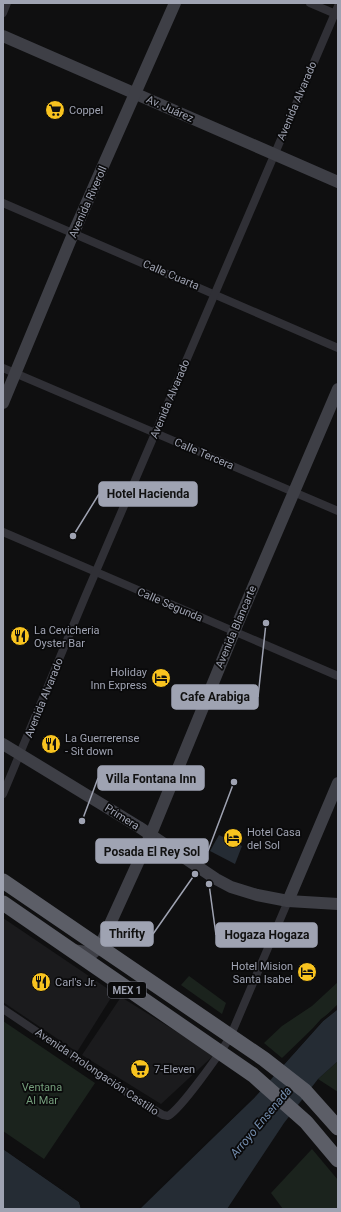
<svg xmlns="http://www.w3.org/2000/svg" width="341" height="1212" font-family="Roboto,sans-serif">
	<style>
		.built { fill: #1b1b1d }
		.green { fill: #1b231d }
		.water { fill: #252c34 }
		.pier { fill: #0f0f10 }
		.lines { fill: none; stroke-linecap: round; stroke-linejoin: round }
		.street { stroke: #303036; stroke-width: 8 }
		.secondary { stroke: #3e3f46; stroke-width: 12 }
		.highway { stroke: #5c5e67; stroke-width: 15 }
		.labels { text-anchor: middle; dominant-baseline: central; stroke-width: 3.5; stroke-linejoin: round; paint-order: stroke }
		.shield { fill: #0a0a0b; stroke: #727580; stroke-width: 1 }
		.shield-label { font-size: 10px; font-weight: bold; fill: #9fa3b2 }
		.street-label { font-size: 11px; fill: #9fa3b2; stroke: #0a0a0b }
		.poi-label { font-size: 11px; fill: #9fa3b2; stroke: #0a0a0b; text-anchor: start }
		.park-label { font-size: 11px; fill: #759e7c; stroke: #0a0a0b }
		.water-label { font-size: 12px; font-style: italic; fill: #748eaf; stroke: #0a0a0b }
		.leader { fill: none; stroke: #9fa3b2; stroke-width: 1.5 }
		.callout-dot { fill: #9fa3b2; stroke: #0a0a0b; stroke-width: 1.5 }
		.callout { fill: #9fa3b2; stroke: #9fa3b2; stroke-width: 1.5 }
		.callout-label { font-size: 12px; text-anchor: middle; font-weight: bold; fill: #111 }
	</style>
	<rect width="100%" height="100%" fill="#0f0f10"/>
	<!-- built -->
	<g class="built">
		<path d="M3,918L114,993L77,1052L3,1002Z"/>
		<path d="M121,997L214,1055L161,1104L82,1055Z"/>
	</g>
	<!-- green -->
	<g class="green">
		<path d="M189,976L226,1003L222,1014L181,985Z"/>
		<path d="M338,982V1004L282,1058L264,1043L282,1026L312,1006Z"/>
		<path d="M3,1021L95,1083L44,1159L3,1131Z"/>
		<path d="M338,1061V1092L318,1079Z"/>
		<path d="M312,1149L338,1180V1209H283L271,1193Z"/>
	</g>
	<!-- water -->
	<g class="water">
		<path d="M219,835L242,846L235,864L210,851Z"/>
		<path d="M338,1009V1061L318,1079L284,1123L227,1209H140L254,1098L323,1021Z"/>
		<path d="M3,1149L79,1202L81,1209H3Z"/>
	</g>
	<!-- pier -->
	<g class="pier">
		<path d="M338,1007V1009L323,1021L254,1098L138,1209L253,1097L321,1019Z"/>
		<path d="M3,1147L80,1200L83,1209H81L79,1202L3,1149Z"/>
	</g>
	<g class="lines">
		<!-- street -->
		<g class="street">
			<path d="M310,3L338,15"/>
			<path d="M3,13L7,3"/>
			<path d="M3,203L338,348"/>
			<path d="M3,368L338,511"/>
			<path d="M3,532L338,676"/>
			<path d="M3,794L85,597L338,6"/>
			<path d="M3,1009L141,1102L163,1115L168,1116C181,1109 221,1052 230,1037L288,901"/>
		</g>
		<!-- secondary -->
		<g class="secondary">
			<path d="M3,36L338,182"/>
			<path d="M3,403L73,234L175,3"/>
			<path d="M3,744L139,827L216,879L231,887L257,895L288,901L338,904"/>
			<path d="M288,901L338,783"/>
			<path d="M72,950L93,953L100,946L151,834L234,632L338,389"/>
		</g>
		<!-- highway -->
		<g class="highway">
			<path d="M3,881L264,1059L305,1091L338,1128"/>
			<path d="M3,903L253,1075L306,1122L338,1160"/>
		</g>
	</g>
	<!-- icons -->
	<defs>
		<g id="supermarket-disc" transform="scale(1)"><circle r="9.5" fill="#f8c31f" stroke="#0a0a0b"/><path d="M-6-5.5h2.5l.6 2H6L4.5 2H-2.5L-4.4-4H-6ZM-1.5 3.2a1.3 1.3 0 1 0 .1 0ZM3 3.2a1.3 1.3 0 1 0 .1 0Z" fill="#111"/></g>
		<g id="restaurant-disc" transform="scale(1)"><circle r="9.5" fill="#f8c31f" stroke="#0a0a0b"/><path d="M-5-6h1v4h1v-4h1v4h1v-4h1v5L-1.5 .5V6h-2V.5L-5-1ZM5-6V6H3V1.5H1.5Q1.5-4 5-6Z" fill="#111"/></g>
		<g id="hotel-disc" transform="scale(1)"><circle r="9.5" fill="#f8c31f" stroke="#0a0a0b"/><path d="M-6-4.5h1.5V1H6V5H4.5V3h-9V5H-6ZM-4 0a1.8 1.8 0 1 1 3.6 0ZM.5 0V-2.5h3Q6-2.5 6 0Z" fill="#111"/></g>
	</defs>
	<g fill-rule="evenodd">
		<use href="#supermarket-disc" x="55" y="110"/>
		<use href="#restaurant-disc" x="20" y="636"/>
		<use href="#hotel-disc" x="161" y="678"/>
		<use href="#restaurant-disc" x="51" y="744"/>
		<use href="#hotel-disc" x="233" y="838"/>
		<use href="#hotel-disc" x="307" y="972"/>
		<use href="#restaurant-disc" x="41" y="982"/>
		<use href="#supermarket-disc" x="140" y="1069"/>
	</g>
	<g class="labels">
		<!-- shield labels -->
		<rect class="shield" x="108" y="982" width="38" height="16" rx="3"/>
		<g class="shield-label">
			<text x="127" y="990">MEX 1</text>
		</g>
		<!-- street labels -->
		<g class="street-label">
			<text transform="translate(297 101) rotate(-67)">Avenida Alvarado</text>
			<text transform="translate(170 109) rotate(24)">Av. Juárez</text>
			<text transform="translate(88 202) rotate(-66)">Avenida Riveroll</text>
			<text transform="translate(171 275) rotate(23)">Calle Cuarta</text>
			<text transform="translate(170 399) rotate(-67)">Avenida Alvarado</text>
			<text transform="translate(204 454) rotate(23)">Calle Tercera</text>
			<text transform="translate(170 605) rotate(23)">Calle Segunda</text>
			<text transform="translate(236 627) rotate(-67)">Avenida Blancarte</text>
			<text transform="translate(44 698) rotate(-68)">Avenida Alvarado</text>
			<text transform="translate(122 817) rotate(32)">Primera</text>
			<text transform="translate(97 1072) rotate(34)">Avenida Prolongación Castillo</text>
		</g>
		<!-- poi labels -->
		<g class="poi-label">
			<text x="69" y="110">Coppel</text>
			<text x="34" y="630">La Cevicheria<tspan x="34" dy="13">Oyster Bar</tspan></text>
			<text x="147" y="672" text-anchor="end">Holiday<tspan x="147" dy="13">Inn Express</tspan></text>
			<text x="65" y="738">La Guerrerense<tspan x="65" dy="13">- Sit down</tspan></text>
			<text x="247" y="832">Hotel Casa<tspan x="247" dy="13">del Sol</tspan></text>
			<text x="293" y="966" text-anchor="end">Hotel Mision<tspan x="293" dy="13">Santa Isabel</tspan></text>
			<text x="55" y="982">Carl's Jr.</text>
			<text x="154" y="1069">7-Eleven</text>
		</g>
		<!-- park labels -->
		<g class="park-label">
			<text x="42" y="1087">Ventana<tspan x="42" dy="13">Al Mar</tspan></text>
		</g>
		<!-- water labels -->
		<g class="water-label">
			<text transform="translate(261 1122) rotate(-50)">Arroyo Ensenada</text>
		</g>
	</g>
	<!-- callouts -->
	<path class="leader" d="M73 536L99 494M266 623L258 697M82 821L98 778M234 782L208 851M195 874L153 934M209 884L216 935"/>
	<g class="callout-dot">
		<circle cx="73" cy="536" r="4"/>
		<circle cx="266" cy="623" r="4"/>
		<circle cx="82" cy="821" r="4"/>
		<circle cx="234" cy="782" r="4"/>
		<circle cx="195" cy="874" r="4"/>
		<circle cx="209" cy="884" r="4"/>
	</g>
	<g class="callout">
		<rect x="99" y="482" width="98" height="24" rx="4"/>
		<rect x="172" y="685" width="86" height="24" rx="4"/>
		<rect x="98" y="766" width="106" height="24" rx="4"/>
		<rect x="96" y="839" width="112" height="24" rx="4"/>
		<rect x="101" y="922" width="52" height="24" rx="4"/>
		<rect x="216" y="923" width="101" height="24" rx="4"/>
	</g>
	<g class="callout-label">
		<text x="148" y="498">Hotel Hacienda</text>
		<text x="215" y="701">Cafe Arabiga</text>
		<text x="151" y="783">Villa Fontana Inn</text>
		<text x="152" y="856">Posada El Rey Sol</text>
		<text x="127" y="938">Thrifty</text>
		<text x="267" y="939">Hogaza Hogaza</text>
	</g>
	<!-- border -->
	<rect width="341" height="1212" fill="none" stroke="#9fa3b2" stroke-width="8"/>
</svg>
